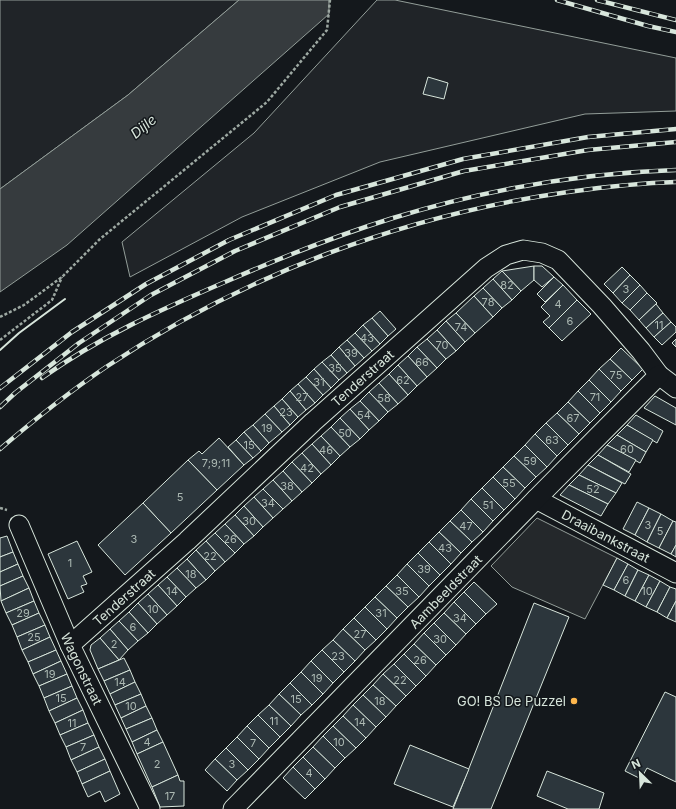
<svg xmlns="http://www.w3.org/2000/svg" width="676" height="809" font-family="Inter,sans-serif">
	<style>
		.green { fill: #202428; stroke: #939e99 }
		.parking { fill: #24282b; stroke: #939e99 }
		.water { fill: #363b3e; stroke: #939e99 }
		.building { fill: #2c363c; stroke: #d8e6dc }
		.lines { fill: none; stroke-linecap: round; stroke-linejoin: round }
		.street-casing { stroke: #d8e6dc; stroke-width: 21 }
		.path { stroke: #9da8a2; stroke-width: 2.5; stroke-dasharray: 3 2; stroke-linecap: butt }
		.street { stroke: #14181c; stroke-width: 19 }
		.rail-casing { stroke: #d8e6dc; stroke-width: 4.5 }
		.rail { stroke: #14181c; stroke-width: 3; stroke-dasharray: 9; stroke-linecap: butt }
		.wall { stroke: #d8e6dc; stroke-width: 2 }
		.poi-dot { fill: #ffb74d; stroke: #14181c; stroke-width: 1.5 }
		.labels { text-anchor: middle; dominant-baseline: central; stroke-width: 3; stroke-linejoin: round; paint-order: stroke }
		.number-label { font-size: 11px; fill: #adbab4 }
		.street-label { font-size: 13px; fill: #d8e6dc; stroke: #14181c }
		.poi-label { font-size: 13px; fill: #d8e6dc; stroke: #14181c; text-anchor: end }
		.water-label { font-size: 14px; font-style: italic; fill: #d8e6dc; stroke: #14181c }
	</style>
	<rect width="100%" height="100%" fill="#14181c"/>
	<!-- green -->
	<g class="green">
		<path d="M0,0H239L128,95L0,189Z"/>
		<path d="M377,0H395L676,58V111L585,114L380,162L242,217L130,277L122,242L254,133Z"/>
	</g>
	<!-- parking -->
	<path class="parking" d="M537,518L617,558L585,619L512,587L491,566Z"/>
	<!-- water -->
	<path class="water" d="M239,0H329V14L67,245L0,292V189L128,95Z"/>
	<!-- building -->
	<g class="building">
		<path d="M428,77L448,83L444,99L423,94Z"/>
		<path d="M534,266V280L521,291L502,271Z"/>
		<path d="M534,266H542L554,277L542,287L534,280Z"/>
		<path d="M622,267L630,275L613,293L604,284Z"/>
		<path d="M502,271L521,291L512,300L493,279Z"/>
		<path d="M630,275L640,285L622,303L613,293Z"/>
		<path d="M554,277L563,285L545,302L537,294Z"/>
		<path d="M493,279L512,300L502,308L483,288Z"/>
		<path d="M563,285L577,300L549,328L543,322L550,316L541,307Z"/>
		<path d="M640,285L647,293L630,310L622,303Z"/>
		<path d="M483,288L502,308L493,317L474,296Z"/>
		<path d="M647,293L657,303L639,320L630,310Z"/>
		<path d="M474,296L493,317L475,333L456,313Z"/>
		<path d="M577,300L591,314L562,341L549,328Z"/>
		<path d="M656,304L663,313L646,328L639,320Z"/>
		<path d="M380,311L396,329L388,336L372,318Z"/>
		<path d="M456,313L475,333L465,342L446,321Z"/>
		<path d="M663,313L671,322L654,337L646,328Z"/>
		<path d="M372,318L388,336L380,344L363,325Z"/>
		<path d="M446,321L465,342L456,351L437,330Z"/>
		<path d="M671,322L676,327V332L662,345L654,337Z"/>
		<path d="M363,325L380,344L372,351L355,333Z"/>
		<path d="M437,330L456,351L446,359L427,339Z"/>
		<path d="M355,333L372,351L364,358L347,340Z"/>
		<path d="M427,339L446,359L437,368L417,347Z"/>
		<path d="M676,339V347L672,343Z"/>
		<path d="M347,340L364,358L355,366L339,347Z"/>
		<path d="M339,347L355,366L347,373L331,355Z"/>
		<path d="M417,347L437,368L427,377L408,356Z"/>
		<path d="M621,348L643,369L632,380L610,359Z"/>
		<path d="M331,355L347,373L339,380L322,362Z"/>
		<path d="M408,356L427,377L417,386L398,365Z"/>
		<path d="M610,359L632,380L621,391L599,369Z"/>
		<path d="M322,362L339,380L331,388L314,369Z"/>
		<path d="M398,365L417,386L408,395L389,374Z"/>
		<path d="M314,369L331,388L323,395L306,377Z"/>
		<path d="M599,369L621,391L611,402L589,380Z"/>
		<path d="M389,374L408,395L398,404L379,383Z"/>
		<path d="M306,377L323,395L315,403L298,384Z"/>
		<path d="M589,380L611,402L600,413L578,391Z"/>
		<path d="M379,383L398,404L388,412L369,392Z"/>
		<path d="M298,384L315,403L306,410L290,391Z"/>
		<path d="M290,391L306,410L298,417L282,399Z"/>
		<path d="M578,391L600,413L590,423L568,402Z"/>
		<path d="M369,392L388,412L379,421L360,401Z"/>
		<path d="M655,396L676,408V425L644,408Z"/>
		<path d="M282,399L298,417L290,425L274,406Z"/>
		<path d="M360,401L379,421L369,430L350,409Z"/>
		<path d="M568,402L590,423L579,434L557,413Z"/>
		<path d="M274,406L290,425L282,432L265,414Z"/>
		<path d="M350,409L369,430L360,439L340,418Z"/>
		<path d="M557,413L579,434L568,445L546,423Z"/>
		<path d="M265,414L282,432L269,443L253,425Z"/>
		<path d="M636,415L663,431L657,443L627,425Z"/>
		<path d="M340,418L360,439L350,447L331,427Z"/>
		<path d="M546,423L568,445L557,456L535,434Z"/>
		<path d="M253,425L269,443L261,451L244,432Z"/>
		<path d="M627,425L653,440L646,452L617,435Z"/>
		<path d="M331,427L350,447L340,456L321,436Z"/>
		<path d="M244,432L261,451L253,458L236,440Z"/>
		<path d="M535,434L557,456L547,467L525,445Z"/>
		<path d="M617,435L646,452L640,463L607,445Z"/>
		<path d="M321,436L340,456L331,465L312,444Z"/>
		<path d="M219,438L244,465L217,490L188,460L199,451L202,454Z"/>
		<path d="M236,440L253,458L244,465L228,447Z"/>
		<path d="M312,444L331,465L321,474L302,453Z"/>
		<path d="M525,445L547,467L536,477L514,456Z"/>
		<path d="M607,445L636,460L629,472L598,455Z"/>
		<path d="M302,453L321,474L312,483L292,462Z"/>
		<path d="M598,455L631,474L625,484L588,465Z"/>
		<path d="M514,456L536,477L525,488L503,467Z"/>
		<path d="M188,460L217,490L171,533L143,503Z"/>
		<path d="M292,462L312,483L302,492L283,471Z"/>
		<path d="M588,465L622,483L616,493L579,475Z"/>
		<path d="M503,467L525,488L515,499L493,477Z"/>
		<path d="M283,471L302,492L292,501L273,480Z"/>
		<path d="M579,475L616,493L608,504L569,485Z"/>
		<path d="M493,477L515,499L504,510L482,488Z"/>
		<path d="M273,480L292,501L283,509L263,489Z"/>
		<path d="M569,485L608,504L601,516L560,495Z"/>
		<path d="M482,488L504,510L493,521L471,499Z"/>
		<path d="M263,489L283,509L273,518L254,497Z"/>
		<path d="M254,497L273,518L263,527L244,506Z"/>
		<path d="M471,499L493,521L483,532L461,510Z"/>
		<path d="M637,502L649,508L635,535L623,529Z"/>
		<path d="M143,503L171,533L125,575L98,545Z"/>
		<path d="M244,506L263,527L254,536L235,515Z"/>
		<path d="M649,508L661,514L647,542L635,535Z"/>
		<path d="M461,510L483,532L472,542L450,521Z"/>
		<path d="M661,514L673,521L659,548L647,542Z"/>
		<path d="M235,515L254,536L244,544L225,524Z"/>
		<path d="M450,521L472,542L461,553L439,532Z"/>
		<path d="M673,521L676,522V545L671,554L659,548Z"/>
		<path d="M225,524L244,544L235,553L215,533Z"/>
		<path d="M439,532L461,553L451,564L429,542Z"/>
		<path d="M215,533L235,553L225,562L206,541Z"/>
		<path d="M7,536L13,552L0,557V538Z"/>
		<path d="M77,541L92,572L83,576L87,584L81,586L84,592L68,599L48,554Z"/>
		<path d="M206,541L225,562L215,571L196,550Z"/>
		<path d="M429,542L451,564L440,575L418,553Z"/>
		<path d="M676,545V557L671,554Z"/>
		<path d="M196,550L215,571L206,580L187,559Z"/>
		<path d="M13,552L18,564L0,572V557Z"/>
		<path d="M418,553L440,575L429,586L407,564Z"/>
		<path d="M617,558L628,564L614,590L603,585Z"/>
		<path d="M187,559L206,580L196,588L177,568Z"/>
		<path d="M18,564L23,576L0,586V572Z"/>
		<path d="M407,564L429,586L419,597L397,575Z"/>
		<path d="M628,564L638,570L625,596L614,590Z"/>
		<path d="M177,568L196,588L186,597L167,577Z"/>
		<path d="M638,570L649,575L635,601L625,596Z"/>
		<path d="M397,575L419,597L408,607L386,586Z"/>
		<path d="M649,575L660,581L646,607L635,601Z"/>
		<path d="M23,576L29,588L1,601L0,586Z"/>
		<path d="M167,577L186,597L177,606L158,585Z"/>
		<path d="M660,581L670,587L657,612L646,607Z"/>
		<path d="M474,582L497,604L486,614L464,592Z"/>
		<path d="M158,585L177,606L167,615L148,594Z"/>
		<path d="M386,586L408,607L397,618L375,597Z"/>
		<path d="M670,587L676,589V601L667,618L657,612Z"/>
		<path d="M29,588L34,601L6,613L1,601Z"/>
		<path d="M464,592L486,614L476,624L454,602Z"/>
		<path d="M148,594L167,615L157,624L138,603Z"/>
		<path d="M375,597L397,618L387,629L365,607Z"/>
		<path d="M34,601L39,613L12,625L6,613Z"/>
		<path d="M676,601V622L667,618Z"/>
		<path d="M454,602L476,624L466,634L444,613Z"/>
		<path d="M138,603L157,624L148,633L129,612Z"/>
		<path d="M534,603L569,617L491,809H453Z"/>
		<path d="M365,607L387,629L376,640L354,618Z"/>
		<path d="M129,612L148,633L138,641L119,621Z"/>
		<path d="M39,613L45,625L17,637L12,625Z"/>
		<path d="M444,613L466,634L456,645L434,623Z"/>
		<path d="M354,618L376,640L365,650L343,629Z"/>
		<path d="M119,621L138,641L128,650L110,629Z"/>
		<path d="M434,623L456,645L446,655L424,633Z"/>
		<path d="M45,625L50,637L22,650L17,637Z"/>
		<path d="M110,629L128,650L119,660L100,638Z"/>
		<path d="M343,629L365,650L355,661L333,640Z"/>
		<path d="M424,633L446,655L436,665L414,644Z"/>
		<path d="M50,637L56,650L28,662L22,650Z"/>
		<path d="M100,638L119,660L98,669L90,650L91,645Z"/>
		<path d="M333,640L355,661L344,672L322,650Z"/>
		<path d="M414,644L436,665L426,676L404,654Z"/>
		<path d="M56,650L61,661L33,674L28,662Z"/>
		<path d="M322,650L344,672L333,683L311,661Z"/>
		<path d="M404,654L426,676L416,686L394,664Z"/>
		<path d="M124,658L130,670L104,681L98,669Z"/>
		<path d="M61,661L67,674L39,686L33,674Z"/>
		<path d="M311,661L333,683L323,694L301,672Z"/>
		<path d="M394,664L416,686L406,696L383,674Z"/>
		<path d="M130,670L135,682L110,694L104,681Z"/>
		<path d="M301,672L323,694L312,705L290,683Z"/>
		<path d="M67,674L72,686L44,698L39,686Z"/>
		<path d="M383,674L406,696L396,706L373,685Z"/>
		<path d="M135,682L141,694L115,705L110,694Z"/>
		<path d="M290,683L312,705L301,715L279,694Z"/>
		<path d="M373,685L396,706L386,717L363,695Z"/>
		<path d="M72,686L77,698L49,711L44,698Z"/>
		<path d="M665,692L676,697V782L647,768L641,779L625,771Z"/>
		<path d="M141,694L146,706L121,718L115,705Z"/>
		<path d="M279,694L301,715L291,726L269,705Z"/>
		<path d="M363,695L386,717L376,727L353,705Z"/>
		<path d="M77,698L83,710L55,723L49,711Z"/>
		<path d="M269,705L291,726L280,737L258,715Z"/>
		<path d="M353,705L376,727L366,738L343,716Z"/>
		<path d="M146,706L152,718L126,729L121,718Z"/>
		<path d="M83,710L88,723L60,735L55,723Z"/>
		<path d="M258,715L280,737L269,748L247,726Z"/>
		<path d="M343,716L366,738L356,748L333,726Z"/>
		<path d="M152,718L157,730L132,742L126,729Z"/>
		<path d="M88,723L94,735L66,747L60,735Z"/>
		<path d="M247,726L269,748L259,759L237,737Z"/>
		<path d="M333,726L356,748L345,758L323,736Z"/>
		<path d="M157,730L163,742L137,754L132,742Z"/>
		<path d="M94,735L99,747L71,760L66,747Z"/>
		<path d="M323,736L345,758L335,768L313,747Z"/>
		<path d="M237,737L259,759L248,770L226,748Z"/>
		<path d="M163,742L178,775L152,787L137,754Z"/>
		<path d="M410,745L469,769L453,807L394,784Z"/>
		<path d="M99,747L105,759L77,772L71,760Z"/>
		<path d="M313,747L335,768L325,779L303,757Z"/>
		<path d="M226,748L248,770L237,780L215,759Z"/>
		<path d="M303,757L325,779L315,789L293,767Z"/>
		<path d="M105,759L110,771L82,784L77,772Z"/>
		<path d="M215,759L237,780L227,791L205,770Z"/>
		<path d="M293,767L315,789L305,799L283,778Z"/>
		<path d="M110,771L120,794L105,802L100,791L88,797L82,784Z"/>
		<path d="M547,771L604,793L599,809H568L537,796Z"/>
		<path d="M178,775L180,781H184V806L160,807L152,787Z"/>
	</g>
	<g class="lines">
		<!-- street casing -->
		<g class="street-casing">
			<g id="street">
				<path id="s1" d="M536,499L676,573"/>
				<path id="s2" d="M19,525L70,645L150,809"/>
				<path id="s3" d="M70,645L187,541L313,422L486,268L506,255L523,250L542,253L558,260L602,306L641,351L659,375L676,388"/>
				<path id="s4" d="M233,809L536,499L659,375"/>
			</g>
		</g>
		<!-- path -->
		<g class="path">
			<path d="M0,317L24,305L62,277L100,239L267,102L327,30L330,0"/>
			<path d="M0,340L52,300L62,277"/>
			<path d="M0,508L7,510"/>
		</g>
		<!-- street -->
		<use href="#street" class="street"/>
		<!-- rail casing -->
		<g class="rail-casing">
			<g id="rail">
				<path d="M557,0L648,26L676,32"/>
				<path d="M597,0L676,20"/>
				<path d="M42,378C99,337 160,310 225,282C280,258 335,236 393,218C484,190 581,173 676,170"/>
				<path d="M0,388L72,332L146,284L229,240L336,195L463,159L588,137L676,129"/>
				<path d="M0,407L15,393L79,343L151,295L235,251L340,207L464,171L588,150L676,142"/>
				<path d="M0,449C34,420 69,392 106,367C244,275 404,215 568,192C604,187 640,183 676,182"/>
			</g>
		</g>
		<!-- rail -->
		<use href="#rail" class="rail"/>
		<!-- wall -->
		<path class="wall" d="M0,350L19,333L65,299"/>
	</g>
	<!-- markers -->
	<circle class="poi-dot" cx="574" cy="701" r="4"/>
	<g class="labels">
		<!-- number labels -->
		<g class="number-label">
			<text x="507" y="285">82</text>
			<text x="626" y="289">3</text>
			<text x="488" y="302">78</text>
			<text x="558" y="304">4</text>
			<text x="570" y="321">6</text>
			<text x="659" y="325">11</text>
			<text x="461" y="327">74</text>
			<text x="367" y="338">43</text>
			<text x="442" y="345">70</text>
			<text x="351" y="353">39</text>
			<text x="422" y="362">66</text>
			<text x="335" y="368">35</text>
			<text x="616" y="375">75</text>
			<text x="403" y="380">62</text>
			<text x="319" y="382">31</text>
			<text x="302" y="397">27</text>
			<text x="595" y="397">71</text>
			<text x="384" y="398">58</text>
			<text x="286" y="412">23</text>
			<text x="364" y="415">54</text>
			<text x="573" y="418">67</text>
			<text x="267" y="428">19</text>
			<text x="345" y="433">50</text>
			<text x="552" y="440">63</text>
			<text x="249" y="445">15</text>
			<text x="627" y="449">60</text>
			<text x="326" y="450">46</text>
			<text x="530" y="461">59</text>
			<text x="216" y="463">7;9;11</text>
			<text x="307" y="468">42</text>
			<text x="509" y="483">55</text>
			<text x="287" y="486">38</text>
			<text x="593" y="489">52</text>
			<text x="180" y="497">5</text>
			<text x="268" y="503">34</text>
			<text x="488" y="505">51</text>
			<text x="249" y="521">30</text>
			<text x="648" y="525">3</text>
			<text x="466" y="526">47</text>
			<text x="660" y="531">5</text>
			<text x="134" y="539">3</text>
			<text x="230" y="539">26</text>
			<text x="445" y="548">43</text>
			<text x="210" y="556">22</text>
			<text x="70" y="563">1</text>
			<text x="424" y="569">39</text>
			<text x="191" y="574">18</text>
			<text x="626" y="580">6</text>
			<text x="172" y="591">14</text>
			<text x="402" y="591">35</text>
			<text x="647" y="591">10</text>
			<text x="153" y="609">10</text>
			<text x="23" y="613">29</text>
			<text x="381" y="613">31</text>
			<text x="460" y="618">34</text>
			<text x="133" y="627">6</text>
			<text x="360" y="634">27</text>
			<text x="34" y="637">25</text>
			<text x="440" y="639">30</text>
			<text x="114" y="644">2</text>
			<text x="338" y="656">23</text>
			<text x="420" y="660">26</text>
			<text x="50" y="674">19</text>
			<text x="317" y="678">19</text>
			<text x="400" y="680">22</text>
			<text x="120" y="682">14</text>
			<text x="61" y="698">15</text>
			<text x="296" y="699">15</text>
			<text x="380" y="701">18</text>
			<text x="131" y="706">10</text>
			<text x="274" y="721">11</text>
			<text x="360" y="722">14</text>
			<text x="72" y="723">11</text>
			<text x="147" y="742">4</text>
			<text x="339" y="742">10</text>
			<text x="253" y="743">7</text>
			<text x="83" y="747">7</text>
			<text x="157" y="764">2</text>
			<text x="232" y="764">3</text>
			<text x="309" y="773">4</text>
			<text x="170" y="796">17</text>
		</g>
		<!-- street labels -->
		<g class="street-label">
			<text stroke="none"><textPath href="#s3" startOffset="396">Tenderstraat</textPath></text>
			<text stroke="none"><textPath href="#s1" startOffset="79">Draaibankstraat</textPath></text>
			<text stroke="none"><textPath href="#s4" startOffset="304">Aambeeldstraat</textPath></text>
			<text stroke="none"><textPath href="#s3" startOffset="72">Tenderstraat</textPath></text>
			<text stroke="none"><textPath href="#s2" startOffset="157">Wagonstraat</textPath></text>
		</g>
		<!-- poi labels -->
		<g class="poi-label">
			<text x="566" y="701">GO! BS De Puzzel</text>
		</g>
		<!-- water labels -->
		<g class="water-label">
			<text transform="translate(143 126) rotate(-39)">Dijle</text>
		</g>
	</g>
	<!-- north arrow -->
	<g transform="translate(640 773) rotate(336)" stroke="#14181c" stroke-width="3" paint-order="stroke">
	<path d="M0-3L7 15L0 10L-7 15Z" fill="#d8e6dc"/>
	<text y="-6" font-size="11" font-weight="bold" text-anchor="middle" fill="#d8e6dc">N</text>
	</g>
</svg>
